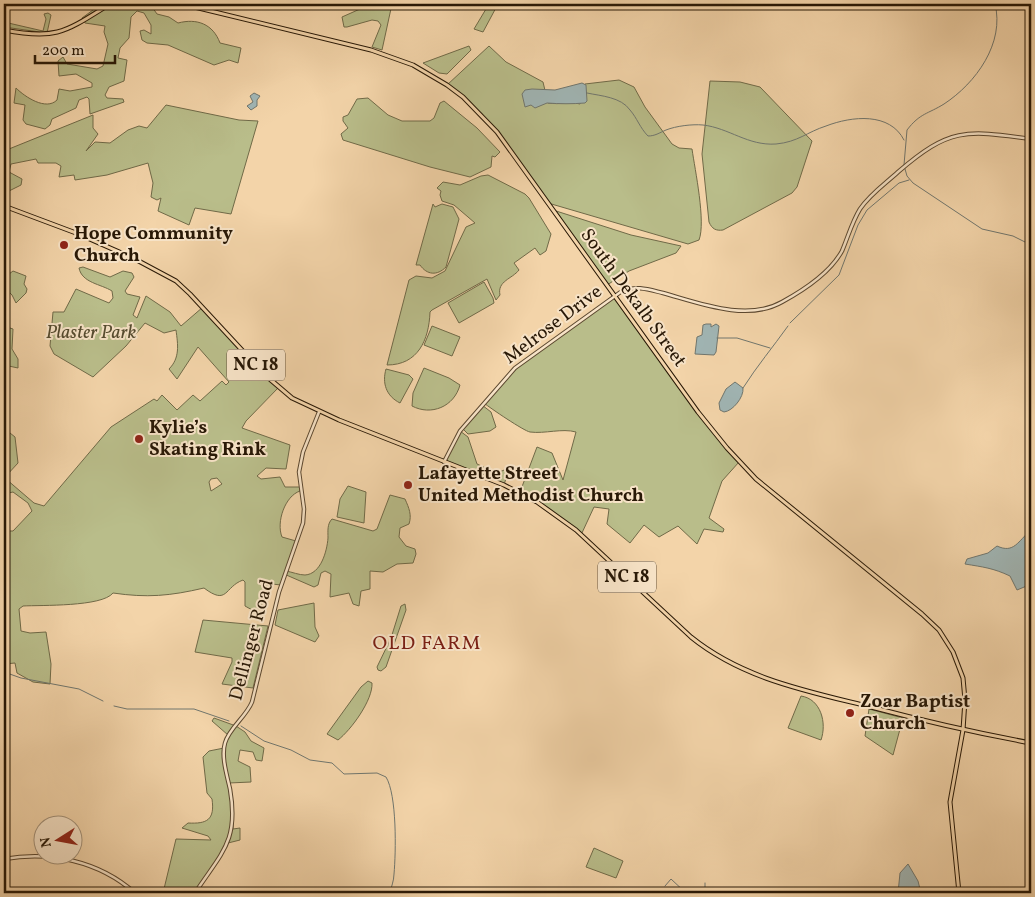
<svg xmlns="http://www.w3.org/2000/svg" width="1035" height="897" font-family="Vollkorn,serif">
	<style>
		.green { fill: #b9bd8a; stroke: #706a48; fill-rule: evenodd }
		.water { fill: #a0b5b4; stroke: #70766e }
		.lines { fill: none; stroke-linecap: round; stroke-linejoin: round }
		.stream { stroke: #70766e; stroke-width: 1 }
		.minor-casing { stroke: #5b472f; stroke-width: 4.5 }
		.major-casing { stroke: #281806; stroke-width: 5 }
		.minor { stroke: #f7e3c7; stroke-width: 2.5 }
		.major { stroke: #f3d4a9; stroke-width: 3 }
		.poi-dot { fill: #8f2418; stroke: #f7e3c7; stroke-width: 2 }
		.labels { text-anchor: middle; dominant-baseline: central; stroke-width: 4; stroke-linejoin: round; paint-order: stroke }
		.shield { fill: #f7e3c7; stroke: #665540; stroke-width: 1 }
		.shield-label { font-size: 18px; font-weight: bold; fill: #281806 }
		.poi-label { font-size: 19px; font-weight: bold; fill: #281806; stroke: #f7e3c7; text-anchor: start }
		.street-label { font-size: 19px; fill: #281806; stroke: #f7e3c7 }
		.park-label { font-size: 19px; font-style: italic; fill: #544a2e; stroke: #f7e3c7 }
		.neighbourhood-label { font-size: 20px; letter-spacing: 1px; fill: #7a1f14; stroke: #f7e3c7 }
	</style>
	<rect width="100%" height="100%" fill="#f3d4a9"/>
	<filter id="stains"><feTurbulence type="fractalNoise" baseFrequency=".004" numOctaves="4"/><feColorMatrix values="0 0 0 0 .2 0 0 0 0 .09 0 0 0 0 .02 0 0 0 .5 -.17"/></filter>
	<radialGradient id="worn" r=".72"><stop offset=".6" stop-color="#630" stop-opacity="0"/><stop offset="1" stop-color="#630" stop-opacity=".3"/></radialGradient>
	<!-- green -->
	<g class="green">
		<path d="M95,4H150L157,14L169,17L178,23C197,18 213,24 220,43L241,48L238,63L229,60L214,65L168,45L147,43L142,40L140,31L144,30L151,34V25L144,13L137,11L131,17L129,38L120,48L118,58L127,60L124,81L109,87L105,95L107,98L123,99L124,102L90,114L89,99L87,97L79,100L76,108L52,119L50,125L45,129L26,124L23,120L25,105L14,103L16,88C25,97 46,111 57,100L59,89L70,91L92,87V83L76,74L59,76L58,61L63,57L67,64L97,69L103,66L108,44L104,32L105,26L85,23L82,18L93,10Z"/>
		<path d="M379,4H392L382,50L372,47L381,25L378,21L372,20L347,27H344L342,17L360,9H377Z"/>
		<path d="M489,4H498L483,32L474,29Z"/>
		<path d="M48,13L51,15L47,33L4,27V22L43,31L46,19L44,14Z"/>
		<path d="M469,46L471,50L447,74L439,73L423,63Z"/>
		<path d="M489,46L506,62L543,82L548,103C560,105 570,101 580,104L585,84L619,80L634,87L645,107L672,144L679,148L692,149C695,170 706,222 699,240L688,244L548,203L497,132L473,106L447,85Z"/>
		<path d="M710,81L740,82L760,87L812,141L797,187L792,193L723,230C716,231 712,229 709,222L702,154Z"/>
		<path d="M368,98L388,115L402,121H430L434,118L440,103L444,101L477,128L500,152L495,157L492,156L491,167L470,177L430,167L343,140L341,134L348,128L343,121V117L348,115L357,99Z"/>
		<path d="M166,105L239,120L258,121L231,214L195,208L189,225L158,211L161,198L157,200L151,197L153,183L148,163L107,175L75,180L74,175L59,177L61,166L56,163H38L36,159L11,164L9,172L22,179L21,185L9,191L7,203L4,202V151L93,115V128L98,134L86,151L95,142L110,143L128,130L139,126L147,128Z"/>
		<path d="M488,175L525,194L529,198L551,234L546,251L540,255L535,248L514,263L519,270C512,279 497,281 500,295L496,300L487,279L432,310L430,312C429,340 418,365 387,365L409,280L416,276L432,278L445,271L466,227L475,223L454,205L442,201L440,195L441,191L437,188L443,182L460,185L481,176Z"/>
		<path d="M433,204L435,207L442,204L453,207L459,219L446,267C437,276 427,275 420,265H416Z"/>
		<path d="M553,210L631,235L681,246L676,253L629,271L607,285Z"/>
		<path d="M83,267L110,277L123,271L132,273L134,277L125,291L127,294L140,297L133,315L137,318L146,296L170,312L181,326L203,307L278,388L246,421L242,428L290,445L286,469L266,468L257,476L261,479L280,477L285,487H300V491C285,496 276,522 282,537L296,541L286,571C292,572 299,575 305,575C321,574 327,551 328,538C328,531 327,524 332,519L373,531L377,529L390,495L405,499C409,508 412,515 409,524L400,528L399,537L406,546L415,549L416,554L413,563L397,564L383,572L370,571V589L361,591L359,606L353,604L349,593L330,597L331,574L325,571L321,573L318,585L314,587L284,574L281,585L272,584L260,608L254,611L245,606V582L243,580C224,587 228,606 204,588C170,596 147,598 113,593C102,607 41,605 23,606L19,609L21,631L30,633L46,632L51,664L50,684L33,682L17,673L15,663L4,664V652L8,648L6,624L4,623V531H13L32,511L28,503L13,492L4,494V433H10L15,437L18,463L6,476V479L34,503L44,506L111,427L154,399L157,401L162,395L177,410L193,395L200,401L222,381L226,385L229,382L198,347L177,379L169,369C180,358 178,345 176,330L164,333L145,323L126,346L93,377L54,354L50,346L53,312H64L76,289L109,303L113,298L112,291C101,284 82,283 79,268ZM217,478L222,484L211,491L209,482L211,479Z"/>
		<path d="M13,271L26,276L24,284L27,289L26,293L16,303L12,295L7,290L9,274Z"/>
		<path d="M484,282L493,298L494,303L459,323L448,303Z"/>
		<path d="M614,295L698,412L739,462L722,481L709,518L724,529L723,532L704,529L697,544L678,526L659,537L644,525L630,543L607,524L609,509L594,507L581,535L563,519L520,492L537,447L552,453L563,480L576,432C562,428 545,434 530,432C524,431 490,408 484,403L515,368Z"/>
		<path d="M4,326L13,329L12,349L18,359V368L4,365V352L9,351L4,344Z"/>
		<path d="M432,326L460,337L452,356L424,345Z"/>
		<path d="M424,368L449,378L460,385C454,407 431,416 412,406L413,393Z"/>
		<path d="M386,369L409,375L413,379L400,403C386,396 382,383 386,369Z"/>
		<path d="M482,405L491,412L496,427L490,431L468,434L462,428Z"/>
		<path d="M460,431L468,437L477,464L497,473L509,468L504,485L444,462Z"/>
		<path d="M348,486L366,492L364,523L337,517L340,499Z"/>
		<path d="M314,603L315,627L319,636L315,642L275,625L278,610Z"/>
		<path d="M405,604L406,610L386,667L381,671L378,670L377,667L391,638L401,606Z"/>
		<path d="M203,620L268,626L253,688L222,684L232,662V658L195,652Z"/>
		<path d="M368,681L372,683C373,700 351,730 338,740L327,734L361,687Z"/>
		<path d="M801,696C821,699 827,723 821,740L788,728Z"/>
		<path d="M869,709L903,718L893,755L865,736Z"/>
		<path d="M214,718L236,726L245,732L251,741L264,748L262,761L256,760L253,752L240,750L238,761L250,767L251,782L229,783L233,815V829L240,828V840L228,843L195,893H163L176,839L211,840L208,836L182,828L188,823C207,824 215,820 212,799L207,793L203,757L209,751L224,748L228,735L212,721Z"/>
		<path d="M594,848L623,861L616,878L586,867Z"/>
	</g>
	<!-- water -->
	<g class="water">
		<path d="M582,83L586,85L587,101L585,103C572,104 560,104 547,103L535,108L531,105L525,107L522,94L525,90L532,89L555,90Z"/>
		<path d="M254,93L260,96L257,100V106L251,110L247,106L253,102L250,96Z"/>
		<path d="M706,324H711V327L716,324L719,326L716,352L714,355L695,354L697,337L702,335L703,325Z"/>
		<path d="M735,382L743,388C744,397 733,411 724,412L720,410L719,403L726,389Z"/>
		<path d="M1031,530V564L1026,572L1029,585L1017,590L1010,576C993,568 983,567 965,564L967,559L988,553L997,546C1014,554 1018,541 1031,530Z"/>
		<path d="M908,864L918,881L921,893H898L900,873Z"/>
	</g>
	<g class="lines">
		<!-- stream -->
		<g class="stream">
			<path d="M587,93C601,96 621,97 630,110C637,118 640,128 648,136C655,136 659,133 666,130C676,126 692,124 703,125C729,128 748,146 776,144C798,142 807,132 826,126C852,116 890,112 904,140"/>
			<path d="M904,165L907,130C920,113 928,114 944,104C976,83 1005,43 995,4"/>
			<path d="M905,169L907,176L913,183L982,229L1013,236L1031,245"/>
			<path d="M790,323L839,275L858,225L867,210L899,183L909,180"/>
			<path d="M717,338H737L770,348"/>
			<path d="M743,388C757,366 773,347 788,326"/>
			<path d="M4,672L21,678L79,689L103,701"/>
			<path d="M114,706L127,709H194L229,721"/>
			<path d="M241,726L264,741L291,750L310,760L332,763L344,774L377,773L386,777C397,795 396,852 394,874C394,881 391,887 390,893"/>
			<path d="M665,886L671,879L686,893"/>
			<path d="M705,893V883"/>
		</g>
		<!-- minor casing -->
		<g class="minor-casing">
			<g id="minor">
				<path d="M444,462L460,431L515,368L622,291C636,285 650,290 663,293C699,303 747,322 782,302C804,290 830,273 842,251C848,237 852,222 860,209C870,194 885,184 898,172C950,127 966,130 1031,139"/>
				<path d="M4,859C51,851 99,861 135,893"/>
				<path d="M195,893C222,852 239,841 230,789C227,775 221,757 225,743C229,728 246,717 252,702L279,592L303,523L304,509L299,472L303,452L319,412"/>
			</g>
		</g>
		<!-- major casing -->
		<g class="major-casing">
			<g id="major">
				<path d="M182,4L371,50L413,65L447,85L463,97L497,132L698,412L727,448L756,479L922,614L939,630L953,652L963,678L965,700L963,730L950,802L959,893"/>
				<path d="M4,30C57,40 65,32 110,4"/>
				<path d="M4,206L76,233L133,258L176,281L190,294L265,375L292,398L339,420L504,485L537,502L576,530L691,637C743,679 807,691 871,707C924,721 977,733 1031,743"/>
			</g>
		</g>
		<!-- minor -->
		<use href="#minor" class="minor"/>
		<!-- major -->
		<use href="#major" class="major"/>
	</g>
	<!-- markers -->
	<g class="poi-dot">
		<circle cx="64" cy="245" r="5"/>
		<circle cx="139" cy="439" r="5"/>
		<circle cx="408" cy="485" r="5"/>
		<circle cx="850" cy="713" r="5"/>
	</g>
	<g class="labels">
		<!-- shield labels -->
		<g class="shield">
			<rect x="227" y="349.5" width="58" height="31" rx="4"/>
			<rect x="598" y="561.5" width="58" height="31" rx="4"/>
		</g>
		<g class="shield-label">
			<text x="256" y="365">NC 18</text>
			<text x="627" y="577">NC 18</text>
		</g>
		<!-- poi labels -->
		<g class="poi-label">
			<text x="74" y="234">Hope Community<tspan x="74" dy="22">Church</tspan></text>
			<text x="149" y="428">Kylie’s<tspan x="149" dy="22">Skating Rink</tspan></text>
			<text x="418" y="474">Lafayette Street<tspan x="418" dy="22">United Methodist Church</tspan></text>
			<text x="860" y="702">Zoar Baptist<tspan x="860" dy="22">Church</tspan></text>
		</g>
		<!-- street labels -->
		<g class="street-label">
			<text transform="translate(633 298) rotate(54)">South Dekalb Street</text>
			<text transform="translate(553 325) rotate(-37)">Melrose Drive</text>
			<text transform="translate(252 640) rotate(-75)">Dellinger Road</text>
		</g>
		<!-- park labels -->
		<g class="park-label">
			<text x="91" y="333">Plaster Park</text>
		</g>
		<!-- neighbourhood labels -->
		<g class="neighbourhood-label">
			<text x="427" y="644">OLD FARM</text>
		</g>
	</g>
	<!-- margin -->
	<rect width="1035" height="897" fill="none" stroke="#f3d4a9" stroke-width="20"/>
	<rect x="5" y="5" width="1025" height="887" fill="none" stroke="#281806" stroke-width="2.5"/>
	<rect x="10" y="10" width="1015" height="877" fill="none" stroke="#281806"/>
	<!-- north arrow -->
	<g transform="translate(58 840) rotate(259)"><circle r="24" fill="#f7e3c7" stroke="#a4927a"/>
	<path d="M0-4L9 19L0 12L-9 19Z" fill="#8f2418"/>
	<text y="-8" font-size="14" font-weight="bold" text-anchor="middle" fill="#281806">N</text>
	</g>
	<!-- scale -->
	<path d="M35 55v8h80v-8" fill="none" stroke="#281806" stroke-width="2.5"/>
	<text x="42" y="55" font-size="15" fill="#281806" stroke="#f7e3c7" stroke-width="4" paint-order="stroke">200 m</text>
	<rect width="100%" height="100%" filter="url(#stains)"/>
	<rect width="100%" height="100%" fill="url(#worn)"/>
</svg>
